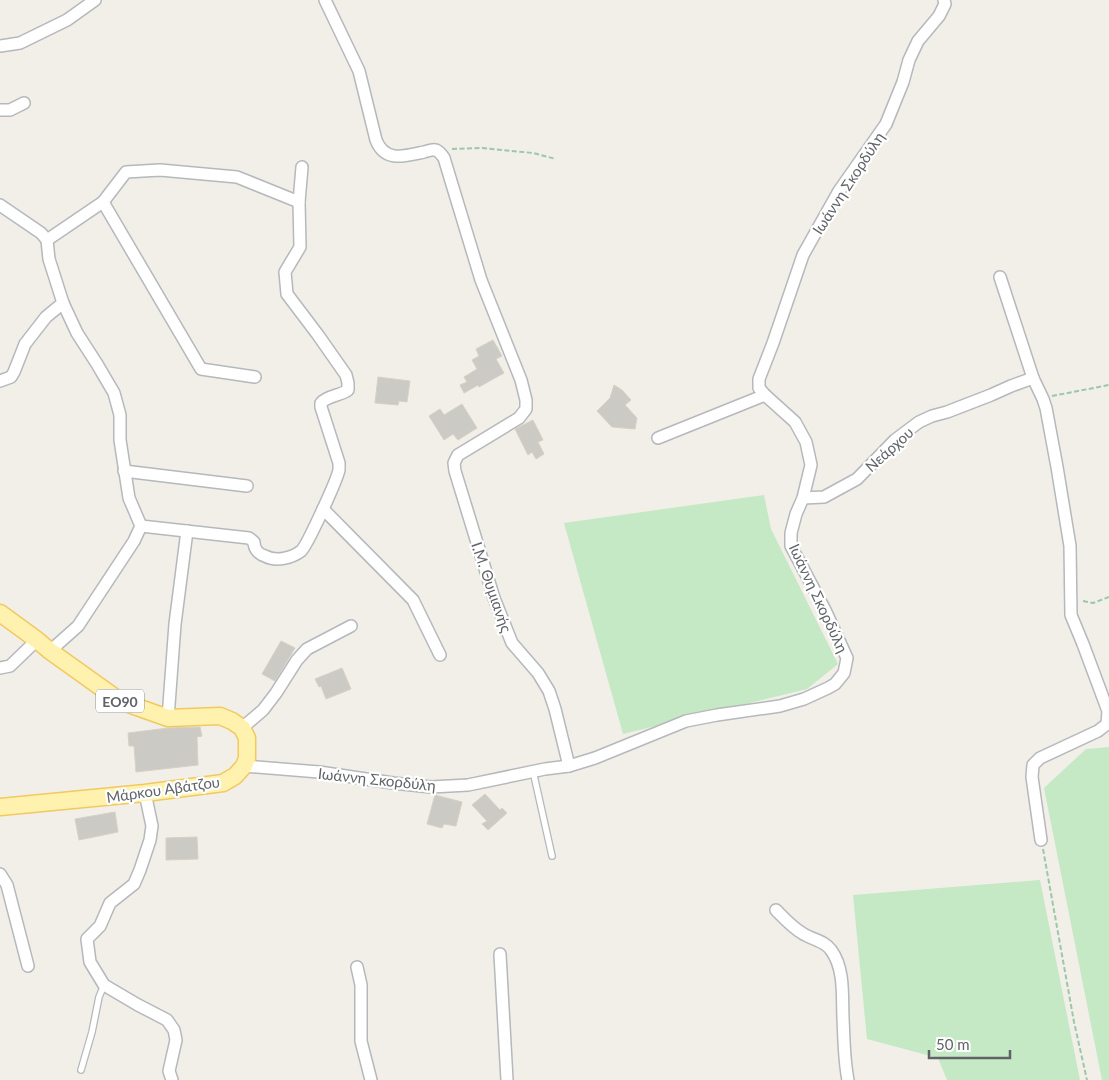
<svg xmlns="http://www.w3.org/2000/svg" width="1109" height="1080" font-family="Lato,sans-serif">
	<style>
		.green { fill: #c5e8c5 }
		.building { fill: #cccac5; stroke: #d6d1c6 }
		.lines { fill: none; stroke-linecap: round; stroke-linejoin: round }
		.lane-casing { stroke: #b5b8bc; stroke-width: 8 }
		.street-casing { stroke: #b5b8bc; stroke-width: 14 }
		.primary-casing { stroke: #f2c960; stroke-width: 19 }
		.path { stroke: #9cc7a9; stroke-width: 2; stroke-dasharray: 5 2.5; stroke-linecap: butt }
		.lane { stroke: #fff; stroke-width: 5.5 }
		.street { stroke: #fff; stroke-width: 11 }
		.primary { stroke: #fff2af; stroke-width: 16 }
		.labels { text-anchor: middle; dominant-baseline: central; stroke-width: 4.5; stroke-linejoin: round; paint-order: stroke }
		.shield { fill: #fff; stroke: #8f9295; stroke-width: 1 }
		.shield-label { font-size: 14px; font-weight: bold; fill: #5f6368 }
		.street-label { font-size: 15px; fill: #5f6368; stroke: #fff }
	</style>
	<rect width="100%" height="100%" fill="#f1efe8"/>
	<!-- green -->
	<g class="green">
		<path d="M764,495L771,529L838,664L807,689L623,734L564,523Z"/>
		<path d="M1109,747V1080H1102L1044,788L1086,749Z"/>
		<path d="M1040,880L1080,1080H947L938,1058L867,1039L853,895Z"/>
	</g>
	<!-- building -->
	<g class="building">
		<path d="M493,340L502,356L496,359L504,373L479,387L478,385L464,393L460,385L467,382L464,377L477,369L472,360L479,356L476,349Z"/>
		<path d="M378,377L410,381L407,402L399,401L398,405L375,403Z"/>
		<path d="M614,385L622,390L631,400L625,405L637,418L635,429L612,427L597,411L610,398Z"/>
		<path d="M462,404L477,428L458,440L453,434L444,440L429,416L440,409L444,415Z"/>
		<path d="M533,420L543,440L538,442L544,454L536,459L532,452L528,455L515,429Z"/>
		<path d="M281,641L295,648L275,681L262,674Z"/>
		<path d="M342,668L351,689L326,699L321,686L319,687L315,679Z"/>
		<path d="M200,727L202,736L197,737L198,765L136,772L134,746H129L128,733L168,728Z"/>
		<path d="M485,794L500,810L502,808L507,813L488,830L482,824L487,821L472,805Z"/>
		<path d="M435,795L462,802L456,826L444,824L442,828L427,824Z"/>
		<path d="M115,812L118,832L79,840L75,819Z"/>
		<path d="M197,837L198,859L166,860V838Z"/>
	</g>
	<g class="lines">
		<!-- lane casing -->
		<g class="lane-casing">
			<g id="lane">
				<path d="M533,771L552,856"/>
				<path d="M81,1070L92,1032L99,997L104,985"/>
			</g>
		</g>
		<!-- street casing -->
		<g class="street-casing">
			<g id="street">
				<path d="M325,0L359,71L376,140C385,163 405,156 424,152C428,151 432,149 436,150C440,152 442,155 444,158L481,280L521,380L526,400V409L519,418L458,455L454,463L455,471L494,598L512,643L538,673L549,691L555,709L569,766"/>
				<path d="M0,46L20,43L67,20L95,0"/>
				<path d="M0,110H10L24,103"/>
				<path d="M103,202L201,369L255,377"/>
				<path d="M0,205L41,233L47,240L49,259L63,303L77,333L97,364L114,393L120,415V440L129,498L141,526L134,541L78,626L50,651"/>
				<path d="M47,240L103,202L126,172L160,170L237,177L299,202L302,167"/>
				<path d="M1000,277L1033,378L1043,399L1046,408L1057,467L1070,546L1071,615L1083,644L1108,711L1107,724L1098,731L1040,758L1033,765L1032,777L1041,840"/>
				<path d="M0,381L11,377L14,372L25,344L46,317L63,303"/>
				<path d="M658,438L765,395"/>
				<path d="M124,471L247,486"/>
				<path d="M803,498L824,497L857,479L895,440L919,422L932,416L947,412L991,395L1011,386L1033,378"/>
				<path d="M323,509L413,600L440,655"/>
				<path d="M141,526L249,538L254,542C254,548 258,554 265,556C276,562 292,558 301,551C307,546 337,480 339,470C339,468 339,465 339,463L321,407V403C328,395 340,396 348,390V383L346,375L318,335L287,294L285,272L300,247L299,202"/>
				<path d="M0,668L10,666L37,640"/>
				<path d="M168,718L175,624L187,531"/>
				<path d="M242,728L263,710L276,693L297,660L307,649L351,626"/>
				<path d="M244,766L319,772L393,783L431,787L468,785L545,769L569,766L595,758L686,721L717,715L780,706L804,699L828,688L835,684L844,673L847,658L825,610L791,546V533L796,514L803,498L811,465L806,442L795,422L765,395L759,388V379L773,343L803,255L839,191L886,124L903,82L909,60L918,41L939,16L945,4L944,0"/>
				<path d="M145,793L152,826L150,840L140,870L134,884L110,903L100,926L87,939L90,962L104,985L138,1005L167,1020L174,1030L176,1040L169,1071L172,1080"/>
				<path d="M0,874L7,885L28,966"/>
				<path d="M776,910C784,918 792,927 802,933C812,940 824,940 831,950C845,969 842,997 843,1018C844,1039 844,1060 848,1080"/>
				<path d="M500,954L507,1080"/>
				<path d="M357,967L361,985V1041L371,1080"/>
			</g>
		</g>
		<!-- primary casing -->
		<g class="primary-casing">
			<path id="primary" d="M0,613L37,640L50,651L120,701L168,718L220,716L232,721L242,728L247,738V758L244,766L235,776L223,783L145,793L0,807"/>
		</g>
		<!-- path -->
		<g class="path">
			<path d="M452,149L483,148L533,153L556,159"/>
			<path d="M1052,396L1109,385"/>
			<path d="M1083,601L1093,603L1109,597"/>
			<path d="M1043,849L1074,1022L1087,1080"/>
		</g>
		<!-- lane -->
		<use href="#lane" class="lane"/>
		<!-- street -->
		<use href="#street" class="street"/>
		<!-- primary -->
		<use href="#primary" class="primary"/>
	</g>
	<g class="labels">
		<!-- shield labels -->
		<rect class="shield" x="96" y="689.5" width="48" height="23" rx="4"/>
		<g class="shield-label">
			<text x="120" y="701">ΕΟ90</text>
		</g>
		<!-- street labels -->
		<g class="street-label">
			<text transform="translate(848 183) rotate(-57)">Ιωάννη Σκορδύλη</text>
			<text transform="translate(889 449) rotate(-42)">Νεάρχου</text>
			<text transform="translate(492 587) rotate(71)">Ι.Μ. Θυμιανής</text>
			<text transform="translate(819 598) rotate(65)">Ιωάννη Σκορδύλη</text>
			<text transform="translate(377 779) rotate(6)">Ιωάννη Σκορδύλη</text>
			<text transform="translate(163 789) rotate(-8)">Μάρκου Αβάτζου</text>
		</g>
	</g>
	<!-- scale -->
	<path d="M929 1050v8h81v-8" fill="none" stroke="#5f6368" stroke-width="2.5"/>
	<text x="936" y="1050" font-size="15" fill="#5f6368" stroke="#ffffff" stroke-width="4" paint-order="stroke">50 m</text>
</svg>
